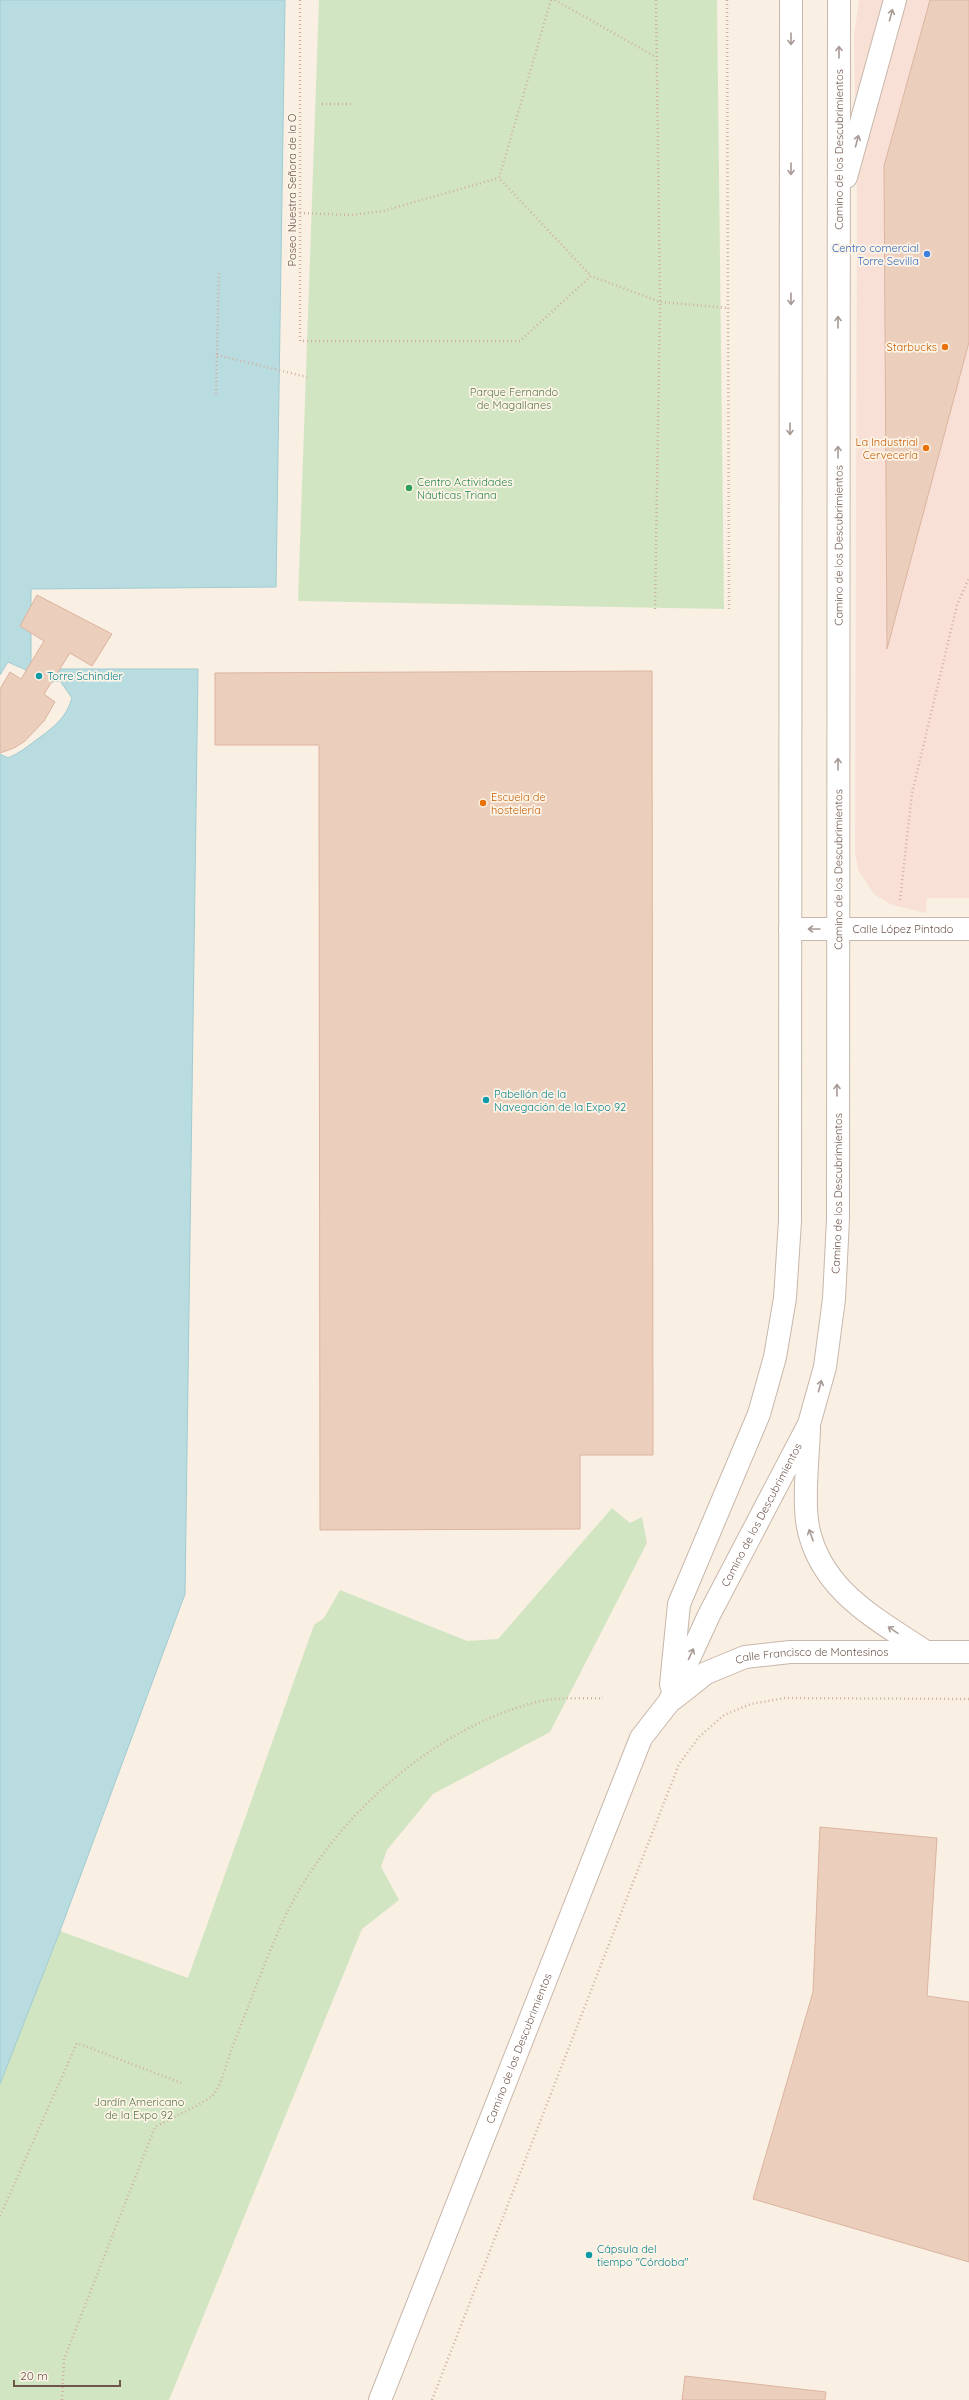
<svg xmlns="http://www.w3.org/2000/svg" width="969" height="2400" font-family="Quicksand,sans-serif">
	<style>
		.commercial { fill: #f8e0d7 }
		.green { fill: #d2e5c3 }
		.water { fill: #b9dce0; stroke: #a1cbd1 }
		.building { fill: #eccebd; stroke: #dcb49f }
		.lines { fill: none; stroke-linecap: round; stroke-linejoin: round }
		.minor-casing { stroke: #c8b7ab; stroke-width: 24 }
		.path { stroke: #d0b1a1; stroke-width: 2.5; stroke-dasharray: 1 3; stroke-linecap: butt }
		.minor { stroke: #fff; stroke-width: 22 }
		.oneway { stroke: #a89a94 }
		.shop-dot { fill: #3f7fe0; stroke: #fdf4e8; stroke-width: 1.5 }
		.food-dot { fill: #e8710a; stroke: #fdf4e8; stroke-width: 1.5 }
		.leisure-dot { fill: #2e9e5b; stroke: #fdf4e8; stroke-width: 1.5 }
		.culture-dot { fill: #0f9aa8; stroke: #fdf4e8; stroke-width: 1.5 }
		.labels { text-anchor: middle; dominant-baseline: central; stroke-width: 3.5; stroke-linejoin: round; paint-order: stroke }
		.street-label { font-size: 11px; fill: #6e564c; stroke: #fdf4e8 }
		.shop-label { font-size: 11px; fill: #366cbe; stroke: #fdf4e8; text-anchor: end }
		.food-label { font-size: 11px; fill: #c56008; stroke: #fdf4e8; text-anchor: end }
		.park-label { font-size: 11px; fill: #587848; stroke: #fdf4e8 }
		.leisure-label { font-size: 11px; fill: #27864d; stroke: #fdf4e8; text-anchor: start }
		.culture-label { font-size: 11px; fill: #0d838f; stroke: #fdf4e8; text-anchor: start }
	</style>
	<rect width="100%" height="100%" fill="#f9efe2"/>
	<!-- commercial -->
	<path class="commercial" d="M859,0H969V898H927L926,913L892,905L875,895L858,870L855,851L857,203L854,35Z"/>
	<!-- green -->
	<g class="green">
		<path d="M319,0H717L724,609L298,601Z"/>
		<path d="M612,1508L630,1523L642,1517L647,1543L550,1732L433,1794L387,1850L381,1867L399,1900L362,1929L169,2400H0V2084L60,1931L188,1978L314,1625L324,1618L340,1590L467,1641L498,1639Z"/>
	</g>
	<!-- water -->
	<g class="water">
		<path d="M0,0H285L276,587L31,589V663L26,670L8,662L0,675Z"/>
		<path d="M60,669H198L185,1594L60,1931L0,2084V754L8,758C20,753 28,746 39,738C55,726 66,718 72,698L60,681L51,682Z"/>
	</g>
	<!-- building -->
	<g class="building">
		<path d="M930,0H969V342L887,649L884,166Z"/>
		<path d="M37,595L112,634L92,666L70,653L44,694L55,702L44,721L25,741L14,748L0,753V689L10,672L21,679L44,641L20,626Z"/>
		<path d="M652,671L653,1455H580V1529L320,1530L319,745H215V673Z"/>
		<path d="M820,1827L937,1838L927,1996L969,2002V2262L753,2199L813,1992Z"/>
		<path d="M685,2376L826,2392L825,2400H682Z"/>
	</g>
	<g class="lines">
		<!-- minor casing -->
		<g class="minor-casing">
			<g id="minor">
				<path d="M846,177L895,0"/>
				<path id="s1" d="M790,929H969"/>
				<path d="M809,1429C808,1457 803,1501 808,1527C821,1591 877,1619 926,1652"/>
				<path d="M671,1685L679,1604L759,1414L775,1357L785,1298L790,1221L791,0"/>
				<path id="s2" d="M673,1699L706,1673L745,1657L790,1652H969"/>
				<path id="s3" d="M380,2400L641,1738L669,1702L709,1615L809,1424L825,1367L834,1299L838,1219L839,0"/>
			</g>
		</g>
		<!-- path -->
		<g class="path">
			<path d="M300,0V341H520L591,276L660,302L729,308"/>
			<path d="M551,0L499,178L591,276"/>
			<path d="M555,0L656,57"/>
			<path d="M727,0L729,610"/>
			<path d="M322,104H352"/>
			<path d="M300,213L352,215L383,211L499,178"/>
			<path d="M217,355L307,377"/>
			<path d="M216,394L219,270"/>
			<path d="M655,609L660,302L656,0"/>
			<path d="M900,900L912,793L957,605L969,578"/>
			<path d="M0,2216L77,2043L184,2084"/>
			<path d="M62,2400L64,2359L155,2127C166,2121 209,2101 214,2094C222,2083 226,2064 231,2051C247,2010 262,1969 279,1930C323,1826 434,1723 546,1700C564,1697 585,1699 603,1698"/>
			<path d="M432,2400L679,1764L699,1737L724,1715L751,1704L785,1698L969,1699"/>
		</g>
		<!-- minor -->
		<use href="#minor" class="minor"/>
	</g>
	<!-- one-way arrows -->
	<defs><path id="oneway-shaft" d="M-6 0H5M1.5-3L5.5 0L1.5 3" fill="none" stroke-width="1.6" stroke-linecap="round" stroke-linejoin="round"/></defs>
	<g class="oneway">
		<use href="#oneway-shaft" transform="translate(891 15) rotate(-75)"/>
		<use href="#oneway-shaft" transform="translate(791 39) rotate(90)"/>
		<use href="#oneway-shaft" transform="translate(839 52) rotate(-90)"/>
		<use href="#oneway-shaft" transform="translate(857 141) rotate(-75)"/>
		<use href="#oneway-shaft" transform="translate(791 169) rotate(90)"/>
		<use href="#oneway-shaft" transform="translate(791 299) rotate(90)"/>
		<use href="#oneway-shaft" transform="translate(838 322) rotate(-90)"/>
		<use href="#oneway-shaft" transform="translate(790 429) rotate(90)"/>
		<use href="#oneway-shaft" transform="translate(838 452) rotate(-90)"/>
		<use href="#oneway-shaft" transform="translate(838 764) rotate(-90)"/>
		<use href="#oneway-shaft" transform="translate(814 929) rotate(-180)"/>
		<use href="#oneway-shaft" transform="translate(837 1090) rotate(-90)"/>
		<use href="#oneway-shaft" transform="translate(820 1386) rotate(-75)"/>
		<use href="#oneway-shaft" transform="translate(811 1535) rotate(-110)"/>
		<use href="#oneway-shaft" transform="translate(893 1630) rotate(-146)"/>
		<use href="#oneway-shaft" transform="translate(691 1654) rotate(-65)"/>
	</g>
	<!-- markers -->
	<circle class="shop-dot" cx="927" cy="254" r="4"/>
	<g class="food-dot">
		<circle cx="945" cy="347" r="4"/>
		<circle cx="926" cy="448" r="4"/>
		<circle cx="483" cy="803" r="4"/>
	</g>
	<circle class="leisure-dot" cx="409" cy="488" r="4"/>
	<g class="culture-dot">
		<circle cx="39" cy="676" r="4"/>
		<circle cx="486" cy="1100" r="4"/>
		<circle cx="589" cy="2255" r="4"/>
	</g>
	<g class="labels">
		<!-- street labels -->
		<g class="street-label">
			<text stroke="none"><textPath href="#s3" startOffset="2346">Camino de los Descubrimientos</textPath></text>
			<text transform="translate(292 190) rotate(-90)">Paseo Nuestra Señora de la O</text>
			<text stroke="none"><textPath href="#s3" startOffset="1950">Camino de los Descubrimientos</textPath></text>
			<text stroke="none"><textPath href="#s3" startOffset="1626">Camino de los Descubrimientos</textPath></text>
			<text stroke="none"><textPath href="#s1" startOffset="113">Calle López Pintado</textPath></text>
			<text stroke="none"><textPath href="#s3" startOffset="1302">Camino de los Descubrimientos</textPath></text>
			<text stroke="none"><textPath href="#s3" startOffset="966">Camino de los Descubrimientos</textPath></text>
			<text stroke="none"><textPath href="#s2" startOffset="151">Calle Francisco de Montesinos</textPath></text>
			<text stroke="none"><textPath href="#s3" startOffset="378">Camino de los Descubrimientos</textPath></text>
		</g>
		<!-- shop labels -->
		<g class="shop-label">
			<text x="919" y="248">Centro comercial<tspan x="919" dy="13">Torre Sevilla</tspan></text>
		</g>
		<!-- food labels -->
		<g class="food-label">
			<text x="937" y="347">Starbucks</text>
			<text x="918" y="442">La Industrial<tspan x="918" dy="13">Cervecería</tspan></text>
			<text x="491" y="797" text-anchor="start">Escuela de<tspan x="491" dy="13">hostelería</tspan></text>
		</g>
		<!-- park labels -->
		<g class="park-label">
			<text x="514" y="392">Parque Fernando<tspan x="514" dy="13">de Magallanes</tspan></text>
			<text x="139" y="2102">Jardín Americano<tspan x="139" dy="13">de la Expo 92</tspan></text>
		</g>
		<!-- leisure labels -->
		<g class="leisure-label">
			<text x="417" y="482">Centro Actividades<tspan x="417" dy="13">Náuticas Triana</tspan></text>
		</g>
		<!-- culture labels -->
		<g class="culture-label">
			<text x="47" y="676">Torre Schindler</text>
			<text x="494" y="1094">Pabellón de la<tspan x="494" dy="13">Navegación de la Expo 92</tspan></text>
			<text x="597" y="2249">Cápsula del<tspan x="597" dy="13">tiempo "Córdoba"</tspan></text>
		</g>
	</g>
	<!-- scale -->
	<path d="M14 2380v6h106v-6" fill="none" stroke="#6e564c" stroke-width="2"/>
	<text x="20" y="2380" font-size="12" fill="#6e564c" stroke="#fdf4e8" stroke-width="3" paint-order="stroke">20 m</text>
</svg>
